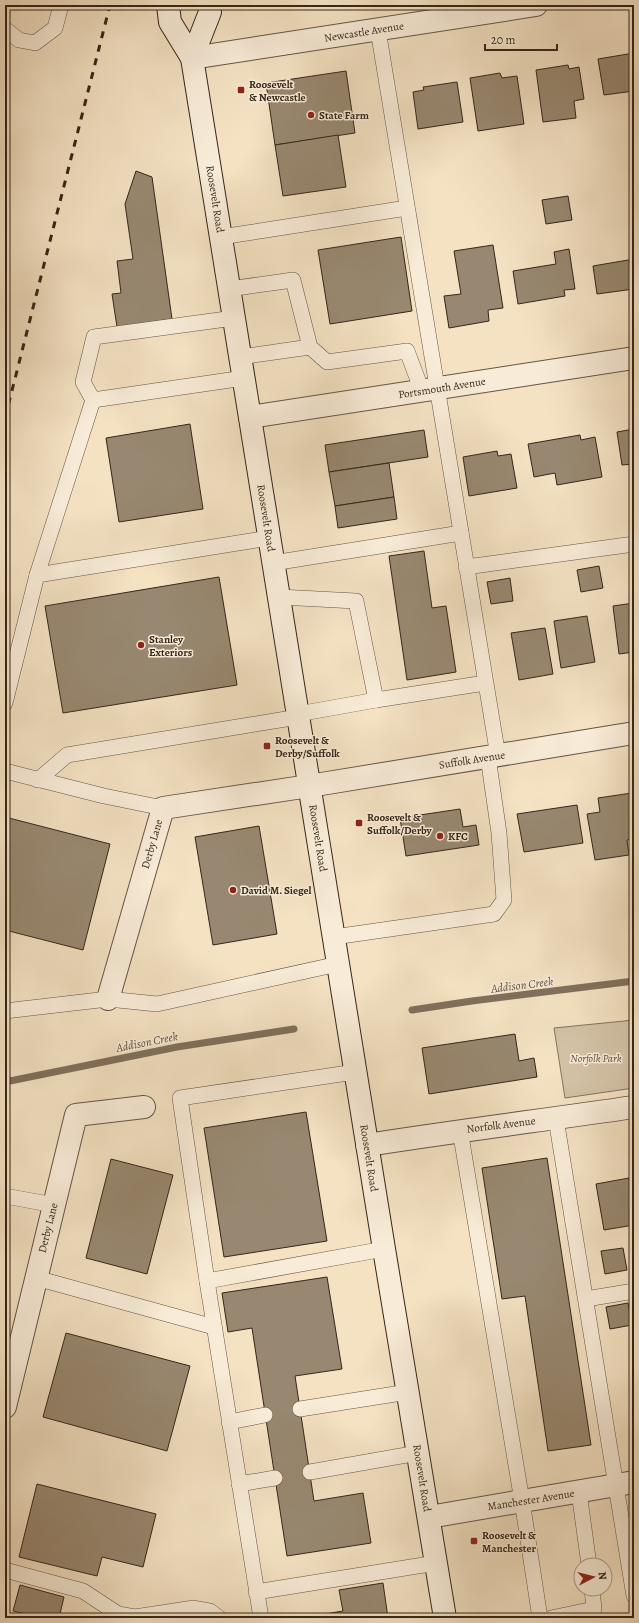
<svg xmlns="http://www.w3.org/2000/svg" width="639" height="1623" font-family="Alegreya,serif">
	<style>
		.green { fill: #d3c2a6; stroke: #847460 }
		.lines { fill: none; stroke-linecap: round; stroke-linejoin: round }
		.stream { stroke: #80705c; stroke-width: 7 }
		.building { fill: #988871; stroke: #342619 }
		.lane-casing { stroke: #645544; stroke-width: 16 }
		.street-casing { stroke: #645544; stroke-width: 24 }
		.secondary-casing { stroke: #342619; stroke-width: 24 }
		.lane { stroke: #f8ecd8; stroke-width: 15 }
		.street { stroke: #f8ecd8; stroke-width: 22 }
		.secondary { stroke: #f8ecd8; stroke-width: 22 }
		.rail { stroke: #342619; stroke-width: 3; stroke-dasharray: 7 7; stroke-linecap: butt }
		.poi-dot { fill: #8f2418; stroke: #f8ecd8; stroke-width: 1.5 }
		.labels { text-anchor: middle; dominant-baseline: central; stroke-width: 3; stroke-linejoin: round; paint-order: stroke }
		.street-label { font-size: 11px; fill: #342619; stroke: #f8ecd8 }
		.poi-label { font-size: 11px; font-weight: bold; fill: #342619; stroke: #f8ecd8; text-anchor: start }
		.park-label { font-size: 11px; font-style: italic; fill: #5c4d3c; stroke: #f8ecd8 }
		.water-label { font-size: 12px; font-style: italic; fill: #605140; stroke: #f8ecd8 }
	</style>
	<rect width="100%" height="100%" fill="#f4e2c3"/>
	<filter id="stains"><feTurbulence type="fractalNoise" baseFrequency=".005" numOctaves="4"/><feColorMatrix values="0 0 0 0 .2 0 0 0 0 .09 0 0 0 0 .02 0 0 0 .5 -.17"/></filter>
	<radialGradient id="worn" r=".72"><stop offset=".6" stop-color="#630" stop-opacity="0"/><stop offset="1" stop-color="#630" stop-opacity=".3"/></radialGradient>
	<!-- green -->
	<path class="green" d="M634,1020V1088L565,1098L554,1028Z"/>
	<g class="lines">
		<!-- stream -->
		<g class="stream">
			<path d="M412,1010L472,1001L634,981"/>
			<path d="M5,1082L177,1047L294,1029"/>
		</g>
	</g>
	<!-- building -->
	<g class="building">
		<path d="M634,53V91L604,95L598,59Z"/>
		<path d="M568,65L569,69L579,67L584,99L574,101L576,118L543,122L536,70Z"/>
		<path d="M346,71L355,133L275,145L266,83Z"/>
		<path d="M500,73L502,78L517,76L524,124L478,131L470,78Z"/>
		<path d="M457,82L463,122L418,129L413,92L424,90L423,87Z"/>
		<path d="M338,135L346,187L283,196L275,145Z"/>
		<path d="M136,171L152,177L172,319L117,327L112,294L121,293L117,261L133,259L125,204Z"/>
		<path d="M568,196L572,220L546,224L542,200Z"/>
		<path d="M401,237L412,311L330,324L318,250Z"/>
		<path d="M493,245L503,308L488,310L489,321L449,328L444,296L461,294L454,251Z"/>
		<path d="M569,249L575,289L564,290L565,296L518,304L513,271L556,264L554,252Z"/>
		<path d="M634,259V289L597,294L593,266Z"/>
		<path d="M190,424L203,509L119,522L106,438Z"/>
		<path d="M634,429V464L622,465L617,432Z"/>
		<path d="M424,430L428,457L329,472L325,445Z"/>
		<path d="M580,435L581,440L595,437L602,477L557,485L555,473L534,477L528,444Z"/>
		<path d="M497,451L498,456L511,454L517,488L469,496L463,457Z"/>
		<path d="M389,463L394,497L335,506L329,472Z"/>
		<path d="M394,497L397,519L338,528L335,506Z"/>
		<path d="M424,551L432,608L446,606L456,672L407,680L389,556Z"/>
		<path d="M599,566L603,588L581,592L577,570Z"/>
		<path d="M219,577L237,685L63,713L45,606Z"/>
		<path d="M510,578L513,601L491,604L487,582Z"/>
		<path d="M634,603V652L619,654L613,606Z"/>
		<path d="M587,616L595,662L561,668L554,621Z"/>
		<path d="M545,628L553,674L519,680L511,633Z"/>
		<path d="M632,793L634,802V839L627,840L629,855L595,860L587,814L600,812L598,798Z"/>
		<path d="M577,805L583,843L524,852L517,814Z"/>
		<path d="M460,809L463,827L476,825L479,845L406,856L400,818Z"/>
		<path d="M5,817L110,844L83,950L5,930Z"/>
		<path d="M259,826L277,934L213,945L195,837Z"/>
		<path d="M515,1034L519,1061L534,1058L537,1077L429,1094L422,1048Z"/>
		<path d="M306,1112L327,1241L224,1257L204,1128Z"/>
		<path d="M547,1158L591,1445L548,1451L525,1296L502,1299L482,1168Z"/>
		<path d="M111,1159L173,1175L147,1274L86,1258Z"/>
		<path d="M629,1178L634,1206V1225L604,1230L596,1184Z"/>
		<path d="M623,1248L627,1270L605,1274L601,1251Z"/>
		<path d="M327,1277L342,1369L295,1376L314,1501L363,1493L371,1543L287,1556L252,1328L228,1332L222,1293Z"/>
		<path d="M628,1303L632,1325L610,1329L606,1307Z"/>
		<path d="M66,1333L190,1366L167,1451L43,1417Z"/>
		<path d="M634,1379V1405L630,1380Z"/>
		<path d="M37,1484L156,1514L143,1567L102,1557L97,1576L19,1557Z"/>
		<path d="M383,1583L388,1618H301L343,1611L339,1590Z"/>
		<path d="M20,1585L64,1597L59,1618H32L33,1616L13,1611Z"/>
	</g>
	<g class="lines">
		<!-- lane casing -->
		<g class="lane-casing">
			<g id="lane">
				<path d="M5,29L19,40L35,43L55,28L61,5"/>
				<path d="M378,30L498,756"/>
				<path d="M221,237L407,208"/>
				<path d="M229,289L293,280L310,347L327,362L407,351L422,391"/>
				<path d="M234,318L94,337L83,382L93,400L244,378"/>
				<path d="M240,357L310,347"/>
				<path d="M273,563L461,533"/>
				<path d="M466,567L634,544"/>
				<path d="M37,575L93,400"/>
				<path d="M279,597L356,601L376,700L485,683"/>
				<path d="M5,703L37,575L269,538"/>
				<path d="M298,714L376,700"/>
				<path d="M5,771L104,796L163,808"/>
				<path d="M38,780L67,755L298,717"/>
				<path d="M334,937L494,914L504,900L499,833L488,757"/>
				<path d="M5,1011L108,999L157,1004L338,964"/>
				<path d="M556,1119L634,1596"/>
				<path d="M460,1130L522,1501L540,1618"/>
				<path d="M5,1196L54,1205"/>
				<path d="M36,1278L214,1327"/>
				<path d="M207,1281L384,1249"/>
				<path d="M586,1299L634,1291"/>
				<path d="M300,1409L408,1392"/>
				<path d="M229,1422L265,1415"/>
				<path d="M310,1472L418,1453"/>
				<path d="M239,1484L275,1478"/>
				<path d="M579,1492L589,1565"/>
				<path d="M5,1570L83,1591L118,1614L135,1617L194,1608L210,1611L219,1618"/>
				<path d="M256,1592L436,1563"/>
				<path d="M261,1618L207,1281L180,1098L355,1072"/>
				<path d="M551,1618L594,1609L592,1589"/>
			</g>
		</g>
		<!-- street casing -->
		<g class="street-casing">
			<g id="street">
				<path d="M192,58L536,5"/>
				<path d="M250,417L634,358"/>
				<path d="M108,999L163,808L309,786L634,733"/>
				<path d="M367,1145C456,1131 545,1120 634,1107"/>
				<path d="M5,1407L76,1115L144,1107"/>
				<path d="M429,1517L634,1482"/>
			</g>
		</g>
		<!-- secondary casing -->
		<g class="secondary-casing">
			<g id="secondary">
				<path d="M168,5L170,22L192,58L384,1249L445,1618"/>
				<path d="M192,58L210,12L209,5"/>
			</g>
		</g>
		<!-- lane -->
		<use href="#lane" class="lane"/>
		<!-- street -->
		<use href="#street" class="street"/>
		<!-- secondary -->
		<use href="#secondary" class="secondary"/>
		<!-- rail -->
		<path class="rail" d="M5,418L110,5"/>
	</g>
	<!-- markers -->
	<g class="poi-dot">
		<rect x="237" y="86" width="8" height="8" rx="2"/>
		<circle cx="311" cy="115" r="4"/>
		<circle cx="141" cy="645" r="4"/>
		<rect x="263" y="742" width="8" height="8" rx="2"/>
		<rect x="355" y="819" width="8" height="8" rx="2"/>
		<circle cx="440" cy="836" r="4"/>
		<circle cx="233" cy="890" r="4"/>
		<rect x="470" y="1537" width="8" height="8" rx="2"/>
	</g>
	<g class="labels">
		<!-- street labels -->
		<g class="street-label">
			<text transform="translate(364 32) rotate(-9)">Newcastle Avenue</text>
			<text transform="translate(215 199) rotate(81)">Roosevelt Road</text>
			<text transform="translate(442 388) rotate(-9)">Portsmouth Avenue</text>
			<text transform="translate(266 518) rotate(81)">Roosevelt Road</text>
			<text transform="translate(472 760) rotate(-9)">Suffolk Avenue</text>
			<text transform="translate(318 838) rotate(81)">Roosevelt Road</text>
			<text transform="translate(152 844) rotate(-74)">Derby Lane</text>
			<text transform="translate(501 1125) rotate(-7)">Norfolk Avenue</text>
			<text transform="translate(369 1158) rotate(81)">Roosevelt Road</text>
			<text transform="translate(48 1228) rotate(-76)">Derby Lane</text>
			<text transform="translate(422 1478) rotate(81)">Roosevelt Road</text>
			<text transform="translate(531 1500) rotate(-9)">Manchester Avenue</text>
		</g>
		<!-- poi labels -->
		<g class="poi-label">
			<text x="249" y="84">Roosevelt<tspan x="249" dy="13">&amp; Newcastle</tspan></text>
			<text x="319" y="115">State Farm</text>
			<text x="149" y="639">Stanley<tspan x="149" dy="13">Exteriors</tspan></text>
			<text x="275" y="740">Roosevelt &amp;<tspan x="275" dy="13">Derby/Suffolk</tspan></text>
			<text x="367" y="817">Roosevelt &amp;<tspan x="367" dy="13">Suffolk/Derby</tspan></text>
			<text x="448" y="836">KFC</text>
			<text x="241" y="890">David M. Siegel</text>
			<text x="482" y="1535">Roosevelt &amp;<tspan x="482" dy="13">Manchester</tspan></text>
		</g>
		<!-- park labels -->
		<g class="park-label">
			<text x="596" y="1058">Norfolk Park</text>
		</g>
		<!-- water labels -->
		<g class="water-label">
			<text transform="translate(522 985) rotate(-7)">Addison Creek</text>
			<text transform="translate(147 1042) rotate(-11)">Addison Creek</text>
		</g>
	</g>
	<!-- margin -->
	<rect width="639" height="1623" fill="none" stroke="#f4e2c3" stroke-width="20"/>
	<rect x="6" y="6" width="627" height="1611" fill="none" stroke="#342619" stroke-width="2"/>
	<rect x="10" y="10" width="619" height="1603" fill="none" stroke="#342619"/>
	<!-- north arrow -->
	<g transform="translate(593 1577) rotate(83)"><circle r="19" fill="#f8ecd8" stroke="#aa9d8c"/>
	<path d="M0-3L7 15L0 10L-7 15Z" fill="#8f2418"/>
	<text y="-6" font-size="11" font-weight="bold" text-anchor="middle" fill="#342619">N</text>
	</g>
	<!-- scale -->
	<path d="M485 44v6h72v-6" fill="none" stroke="#342619" stroke-width="2"/>
	<text x="491" y="44" font-size="12" fill="#342619" stroke="#f8ecd8" stroke-width="3" paint-order="stroke">20 m</text>
	<rect width="100%" height="100%" filter="url(#stains)"/>
	<rect width="100%" height="100%" fill="url(#worn)"/>
</svg>
